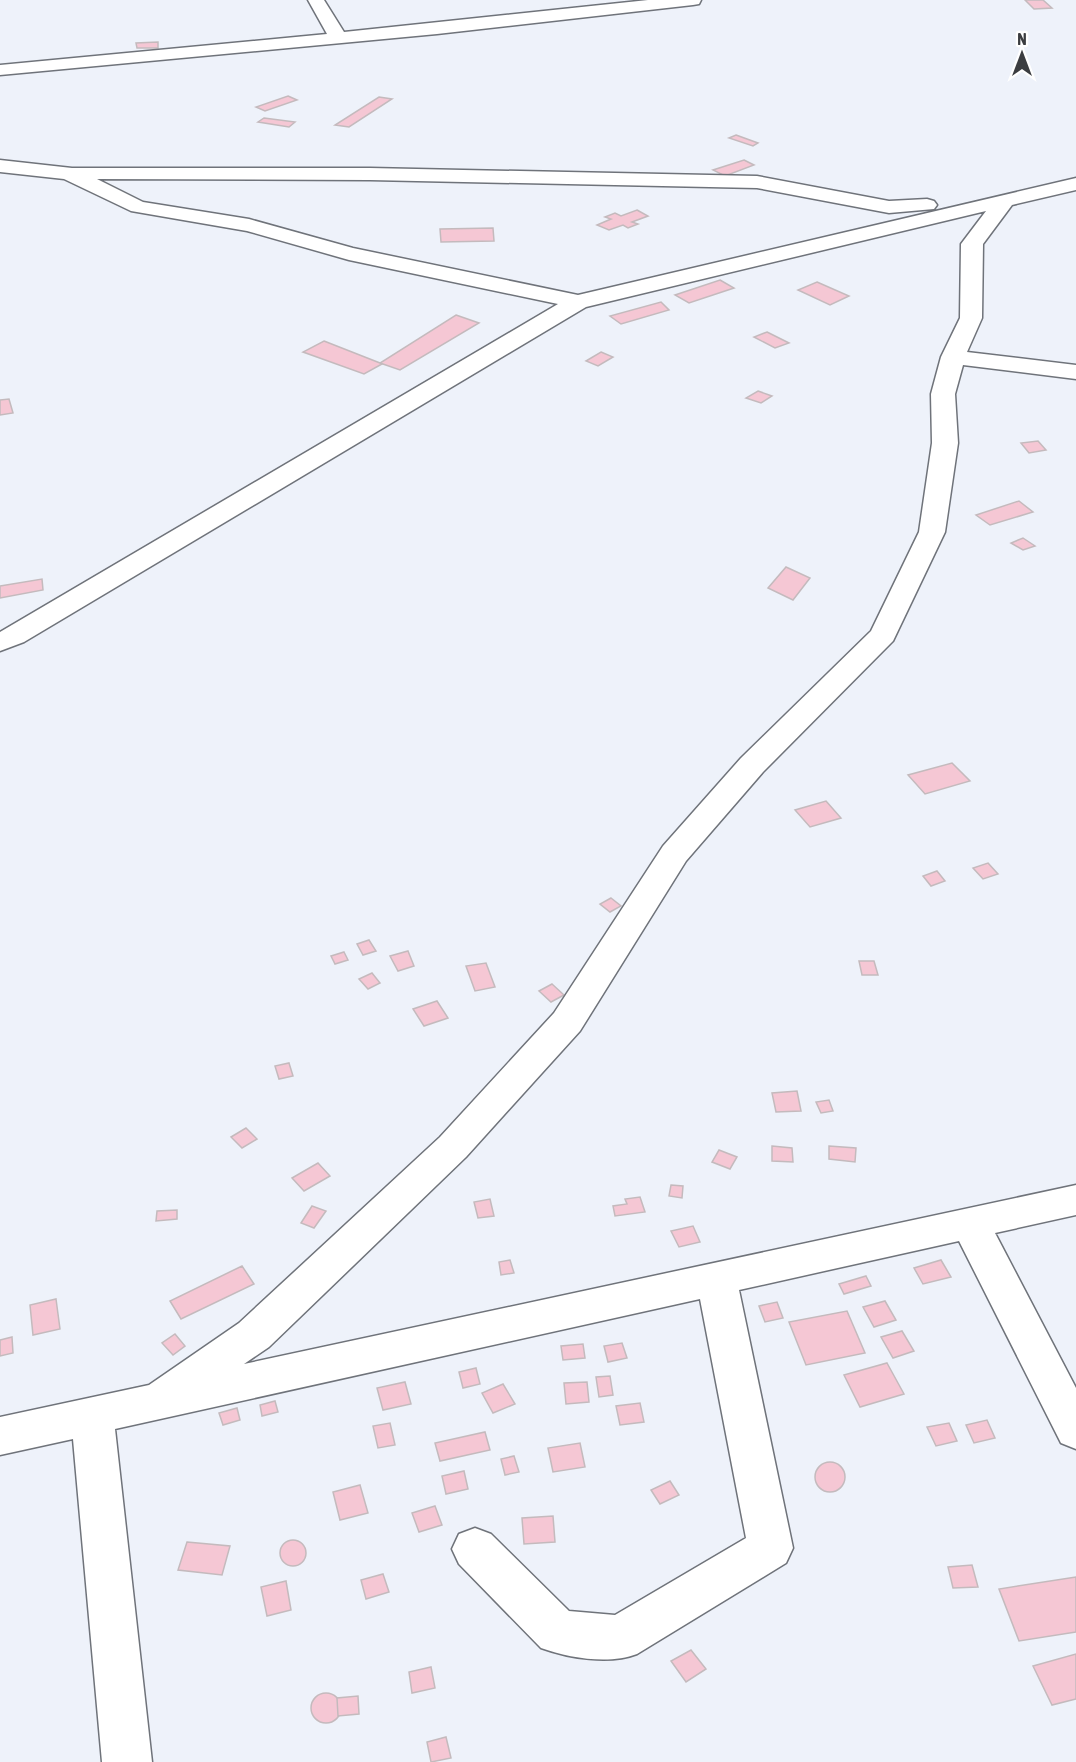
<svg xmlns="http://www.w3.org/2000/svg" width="1076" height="1762" font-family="'Asap Condensed',sans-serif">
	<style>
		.building { fill: #f5c7d4; stroke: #c4babd; stroke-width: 1.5 }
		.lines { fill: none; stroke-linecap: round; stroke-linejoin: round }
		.minor-casing { stroke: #6f737a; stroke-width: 3 }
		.minor { fill: #fff; fill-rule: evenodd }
	</style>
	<rect width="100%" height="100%" fill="#eef2fa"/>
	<!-- building -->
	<g class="building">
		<path d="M1025,0H1043L1052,8L1034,9Z"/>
		<path d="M158,42V48H137L136,43Z"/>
		<path d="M288,96L297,100L265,111L256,107Z"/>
		<path d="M379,97L392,99L349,127L335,125Z"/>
		<path d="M264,118L295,122L289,127L258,122Z"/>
		<path d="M736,135L758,143L753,146L729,138Z"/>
		<path d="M744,160L754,165L725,176L713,170Z"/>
		<path d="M637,210L648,216L632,222L638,224L628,228L623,225L609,230L597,225L611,219L605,217L615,213L621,216Z"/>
		<path d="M493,228L494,241L441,242L440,229Z"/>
		<path d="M720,280L734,288L689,303L675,295Z"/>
		<path d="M817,282L849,296L830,305L798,290Z"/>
		<path d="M661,302L669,310L621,324L610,316Z"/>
		<path d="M456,315L479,323L400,370L380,363Z"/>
		<path d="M767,332L789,343L775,348L754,337Z"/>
		<path d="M324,341L380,363L382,364L364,374L303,352Z"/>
		<path d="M601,352L613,357L598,366L586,361Z"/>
		<path d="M758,391L772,396L761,403L746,398Z"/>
		<path d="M9,399L13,413L0,415V400Z"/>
		<path d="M1038,441L1046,450L1029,453L1021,443Z"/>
		<path d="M1019,501L1033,512L990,525L976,515Z"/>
		<path d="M1023,538L1035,546L1023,550L1011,543Z"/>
		<path d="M786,567L810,578L793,600L768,588Z"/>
		<path d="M42,579L43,590L0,598V586Z"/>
		<path d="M952,763L970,781L925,794L908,775Z"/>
		<path d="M826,801L841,818L810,827L795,810Z"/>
		<path d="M988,863L998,874L983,879L973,868Z"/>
		<path d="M937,871L945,881L931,886L923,876Z"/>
		<path d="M611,898L621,906L610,912L600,904Z"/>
		<path d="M369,940L376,951L363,955L357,944Z"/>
		<path d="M408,951L414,966L398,971L390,956Z"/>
		<path d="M344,952L348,960L335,964L331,956Z"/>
		<path d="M859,961H874L878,975H862Z"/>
		<path d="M486,963L495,987L475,991L466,966Z"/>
		<path d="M372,973L380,983L368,989L359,979Z"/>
		<path d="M552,984L564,995L551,1002L539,991Z"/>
		<path d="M437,1001L448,1018L424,1026L413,1009Z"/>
		<path d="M289,1063L293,1076L279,1079L275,1066Z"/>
		<path d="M797,1091L801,1111L776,1112L772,1093Z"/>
		<path d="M829,1100L833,1111L821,1113L816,1102Z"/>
		<path d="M246,1128L257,1139L242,1148L231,1137Z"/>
		<path d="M772,1146L792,1148L793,1162L772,1161Z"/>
		<path d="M829,1146L856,1148L855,1162L829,1159Z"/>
		<path d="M719,1150L737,1157L730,1169L712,1162Z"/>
		<path d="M318,1163L330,1176L304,1191L292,1178Z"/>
		<path d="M671,1185L683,1186L682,1198L669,1196Z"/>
		<path d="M640,1197L645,1212L615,1216L613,1206L627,1204L625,1199Z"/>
		<path d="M490,1199L494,1216L478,1218L474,1202Z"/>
		<path d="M312,1206L326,1211L314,1228L301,1223Z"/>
		<path d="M177,1210V1219L156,1221L157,1211Z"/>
		<path d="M693,1226L700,1242L679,1247L671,1231Z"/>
		<path d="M510,1260L514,1273L501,1275L499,1262Z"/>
		<path d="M941,1260L951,1277L923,1284L914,1268Z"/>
		<path d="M242,1266L254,1284L181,1319L170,1301Z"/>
		<path d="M866,1276L871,1286L844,1294L839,1284Z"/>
		<path d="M56,1299L60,1329L33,1335L30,1305Z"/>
		<path d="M885,1301L896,1320L874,1327L863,1307Z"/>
		<path d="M777,1302L783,1318L765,1322L759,1306Z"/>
		<path d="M847,1311L865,1353L806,1365L789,1322Z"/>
		<path d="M902,1331L914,1351L893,1358L881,1337Z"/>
		<path d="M175,1334L185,1346L173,1355L162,1343Z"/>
		<path d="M12,1337L13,1353L0,1356V1340Z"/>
		<path d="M622,1343L627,1358L608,1362L604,1346Z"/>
		<path d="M583,1344L585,1358L563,1360L561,1346Z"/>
		<path d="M887,1363L904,1394L860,1407L844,1375Z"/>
		<path d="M476,1368L480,1384L463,1388L459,1372Z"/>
		<path d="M610,1376L613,1395L599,1397L596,1377Z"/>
		<path d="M405,1382L411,1404L383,1410L377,1388Z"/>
		<path d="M587,1382L589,1402L566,1404L564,1383Z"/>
		<path d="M503,1384L515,1404L493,1413L482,1393Z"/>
		<path d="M275,1401L278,1412L262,1416L260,1405Z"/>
		<path d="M640,1403L644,1422L620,1425L616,1406Z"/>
		<path d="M237,1408L240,1420L223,1425L219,1413Z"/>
		<path d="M987,1420L995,1438L974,1443L966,1425Z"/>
		<path d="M390,1423L395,1445L378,1448L373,1426Z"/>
		<path d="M949,1423L957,1441L936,1446L927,1427Z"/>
		<path d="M485,1432L490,1450L440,1461L435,1443Z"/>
		<path d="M580,1443L585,1467L553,1472L548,1448Z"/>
		<path d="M514,1456L519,1472L505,1475L501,1459Z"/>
		<circle cx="830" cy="1477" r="15"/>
		<path d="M464,1471L468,1489L446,1494L442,1476Z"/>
		<path d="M670,1481L679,1495L660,1504L651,1490Z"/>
		<path d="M360,1485L368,1513L340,1520L333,1492Z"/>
		<path d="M435,1506L442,1525L419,1532L412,1513Z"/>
		<path d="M553,1516L555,1542L524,1544L522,1518Z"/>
		<circle cx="293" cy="1553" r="13"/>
		<path d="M187,1542L230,1546L222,1575L178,1570Z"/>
		<path d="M972,1565L978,1587L953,1588L948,1567Z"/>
		<path d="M383,1574L389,1592L366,1599L361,1580Z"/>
		<path d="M1076,1577V1632L1019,1641L999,1589Z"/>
		<path d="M286,1581L291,1610L267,1616L261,1587Z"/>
		<path d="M691,1650L706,1669L686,1682L671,1661Z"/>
		<path d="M1076,1654V1699L1052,1705L1033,1666Z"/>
		<path d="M431,1667L435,1688L412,1693L409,1672Z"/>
		<circle cx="326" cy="1708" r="15"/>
		<path d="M358,1696L359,1714L338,1716L337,1698Z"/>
		<path d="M446,1737L451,1758L431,1762L427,1742Z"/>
	</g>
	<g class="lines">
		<!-- minor casing -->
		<g class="minor-casing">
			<g id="minor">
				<path d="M308,0H324L344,32L648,0H701L699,4L693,5L437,34L0,75V65L327,34Z"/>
				<path d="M0,160L72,168H370L757,176L889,201L927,199L934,201L937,205L934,209L889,213L757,188L370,180L97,179L143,202L249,219L353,248L578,295L1076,178V190L1012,205L983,244L982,318L967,352L1076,365V379L963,365L955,394L958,443L945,532L893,641L763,772L686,861L580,1031L466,1157L269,1347L244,1364L1076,1185V1215L995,1233L1076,1388V1449L1061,1443L959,1241L739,1290L793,1548L786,1563L637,1654C609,1665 569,1658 541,1648L459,1564L452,1549L459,1534L475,1528L491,1534L569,1611L615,1615L746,1538L700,1299L115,1429L152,1762H102L73,1439L0,1455V1417L149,1385L239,1323L440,1137L554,1013L663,846L741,758L871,631L919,532L932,443L931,394L941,357L960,318L961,244L986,211L586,307L24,642L0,651V632L558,304L349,260L247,231L131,211L64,179L0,172Z"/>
			</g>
		</g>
		<!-- minor -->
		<use href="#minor" class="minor"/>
	</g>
	<!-- north arrow -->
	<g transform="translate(1022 54)" stroke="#ffffff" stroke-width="4.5" paint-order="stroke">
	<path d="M0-4.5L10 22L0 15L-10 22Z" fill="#3b3d40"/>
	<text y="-9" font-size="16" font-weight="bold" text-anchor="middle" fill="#3b3d40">N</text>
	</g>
</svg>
